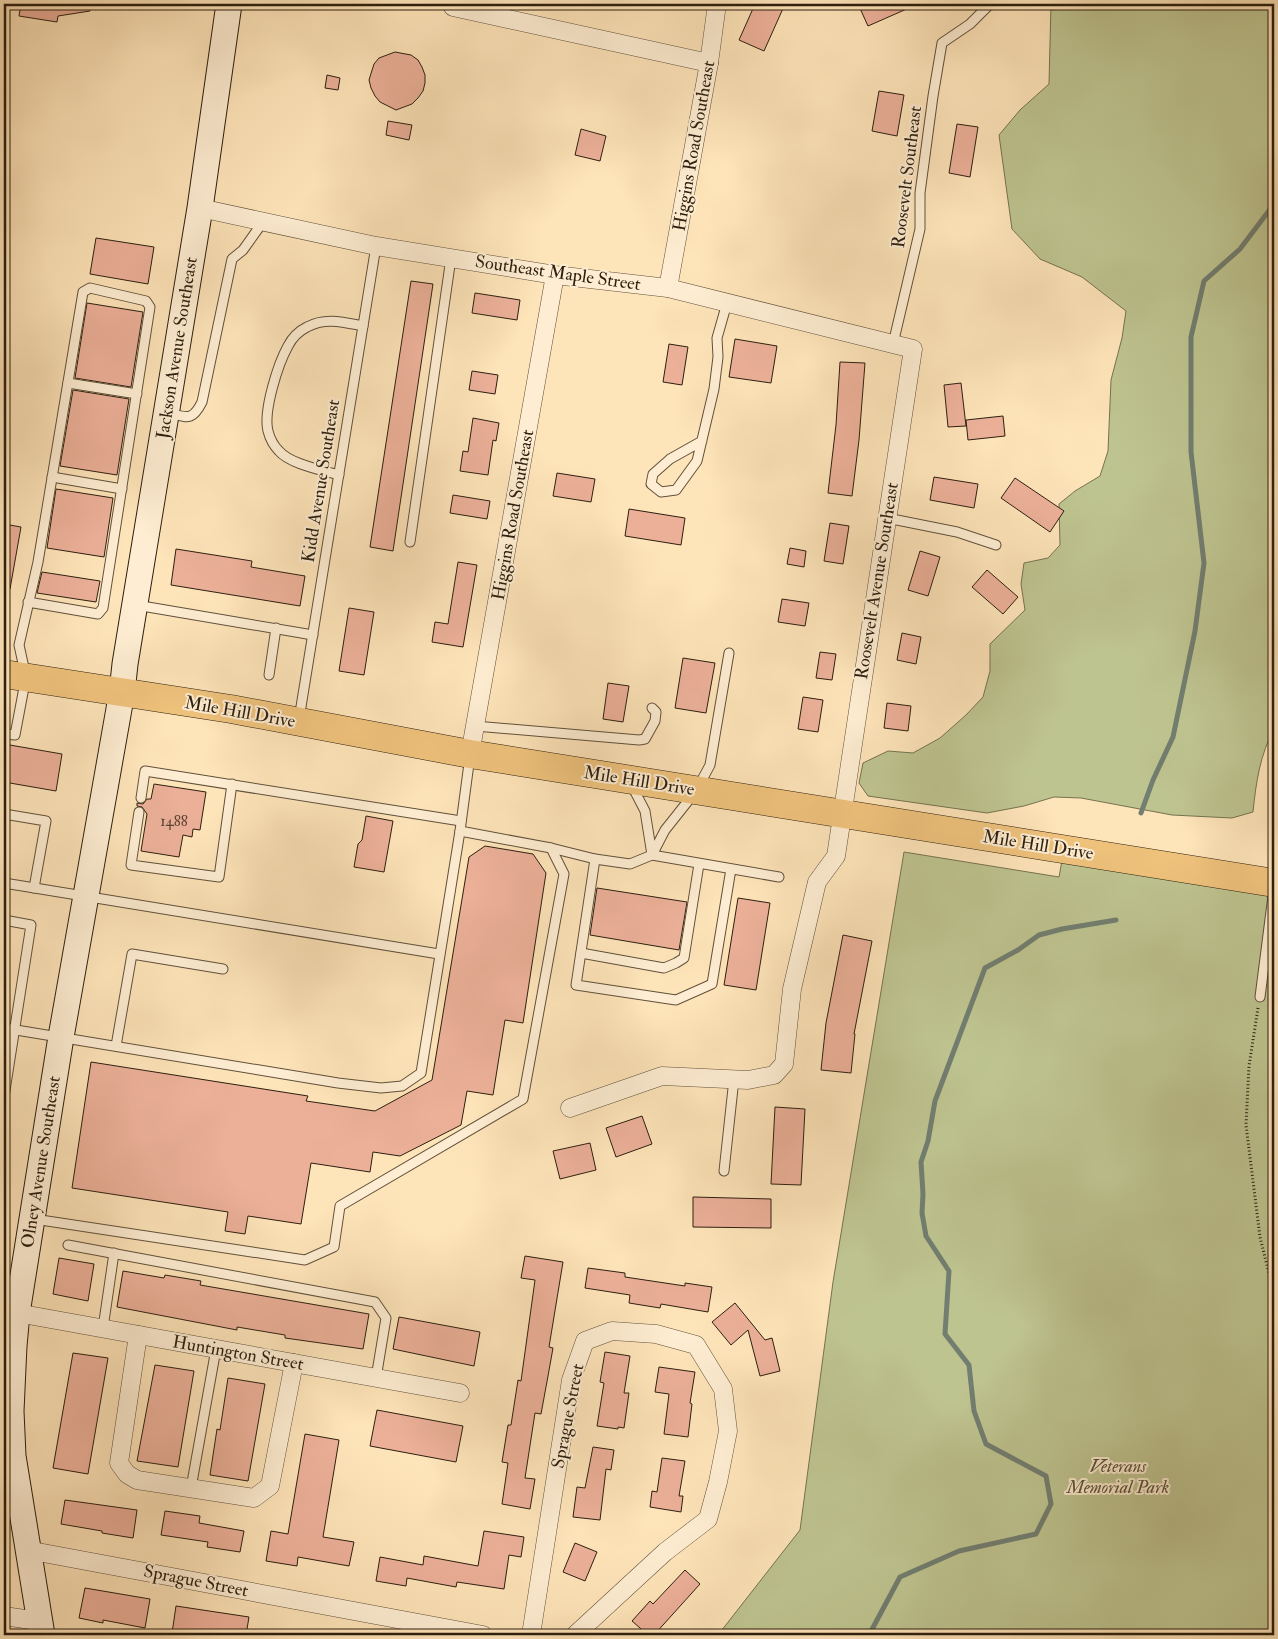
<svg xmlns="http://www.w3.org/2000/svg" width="1278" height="1639" font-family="'IM FELL Double Pica',serif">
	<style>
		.green { fill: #bec490; stroke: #757250 }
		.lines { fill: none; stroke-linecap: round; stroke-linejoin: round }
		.stream { stroke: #727e70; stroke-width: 5 }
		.building { fill: #ecb099; stroke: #2c1f0f }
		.lane-casing { stroke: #60503a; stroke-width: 11 }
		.street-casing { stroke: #60503a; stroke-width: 19 }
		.secondary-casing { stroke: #2c1f0f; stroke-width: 27 }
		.primary-casing { stroke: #2c1f0f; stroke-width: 29 }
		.path { stroke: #2c1f0f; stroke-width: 3; stroke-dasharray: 1 2.5; stroke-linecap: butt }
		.lane { stroke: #feedd2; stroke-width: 9 }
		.street { stroke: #feedd2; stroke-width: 18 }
		.secondary { stroke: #feedd2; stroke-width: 25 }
		.primary { stroke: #efc27c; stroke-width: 28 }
		.labels { text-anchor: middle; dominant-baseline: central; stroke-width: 4; stroke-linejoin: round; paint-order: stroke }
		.number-label { font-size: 15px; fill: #5c4332 }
		.street-label { font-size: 18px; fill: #2c1f0f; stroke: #feedd2 }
		.park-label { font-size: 18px; font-style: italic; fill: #585136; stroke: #feedd2 }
	</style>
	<rect width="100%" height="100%" fill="#fee4b9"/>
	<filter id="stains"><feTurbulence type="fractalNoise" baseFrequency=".004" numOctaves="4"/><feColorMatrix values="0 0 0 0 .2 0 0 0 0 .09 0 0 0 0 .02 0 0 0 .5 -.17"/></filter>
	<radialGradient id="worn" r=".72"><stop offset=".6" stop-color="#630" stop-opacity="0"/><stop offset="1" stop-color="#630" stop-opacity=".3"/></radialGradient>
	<!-- green -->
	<g class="green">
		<path d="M1051,4H1274V729C1260,755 1256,782 1253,812L1232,818L1172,815L1081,798L1054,797L1024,806L987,813L868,796L859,783L863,763L888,751L913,753L940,738L966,715L983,697L990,671V644L1025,610L1021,584L1024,563L1048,558L1060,545L1059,504L1075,491L1100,476L1108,451L1111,380L1122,338L1126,311L1082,277L1040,259L1012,229L999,135L1020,110L1049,84Z"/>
		<path d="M1064,849L1274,883V1635H718L800,1530L833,1282L904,852L1059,877Z"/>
	</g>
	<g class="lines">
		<!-- stream -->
		<g class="stream">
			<path d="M1141,813L1153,780L1173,737L1195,631L1204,563L1191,452V337L1204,281L1240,249L1274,204"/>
			<path d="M869,1635L900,1577L959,1551L1036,1534L1051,1504L1046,1476L986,1444L974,1411L969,1365L945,1334L949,1271L926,1236L922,1213L923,1194L921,1162L928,1141L935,1101L985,968L1018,950L1039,935L1062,929L1116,920"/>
		</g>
	</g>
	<!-- building -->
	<g class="building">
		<path d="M21,4H89L90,11L58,16L57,22L19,16Z"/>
		<path d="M755,4H785L764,51L739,40Z"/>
		<path d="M858,4H918L868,26Z"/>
		<path d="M395,52L411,55L418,60L422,67L425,75V83L423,91L418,98L412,104L396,110L380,102L375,96L371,88L369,80L374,64L379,58Z"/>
		<path d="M327,75L340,78L338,90L325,88Z"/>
		<path d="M879,91L904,95L897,136L872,131Z"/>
		<path d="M388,121L412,125L409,140L386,135Z"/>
		<path d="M957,124L978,127L970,177L949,173Z"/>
		<path d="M581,129L606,136L600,161L575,155Z"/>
		<path d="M96,238L154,247L148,284L90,274Z"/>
		<path d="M411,281L433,284L393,551L370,547Z"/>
		<path d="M475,293L520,300L517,320L472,313Z"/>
		<path d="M87,303L143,312L131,387L75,378Z"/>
		<path d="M735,339L777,346L771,383L729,377Z"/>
		<path d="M669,344L688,347L682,385L663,382Z"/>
		<path d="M840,362L865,363L859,440L852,496L828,493L836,425Z"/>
		<path d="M472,371L498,375L495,394L469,390Z"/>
		<path d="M961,383L966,426L948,427L944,385Z"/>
		<path d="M73,390L129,399L117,475L60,466Z"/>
		<path d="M1003,416L1005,436L968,440L966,420Z"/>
		<path d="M473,418L499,423L496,441L493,440L488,475L460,471L463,451L468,452Z"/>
		<path d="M557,473L595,479L591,502L553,496Z"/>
		<path d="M934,477L978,484L974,508L930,500Z"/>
		<path d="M1015,478L1064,511L1050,532L1001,498Z"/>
		<path d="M56,489L113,498L104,557L47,548Z"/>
		<path d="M453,495L490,501L487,519L450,513Z"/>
		<path d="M629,509L685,518L681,545L625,536Z"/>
		<path d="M830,523L849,526L843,564L824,561Z"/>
		<path d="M4,524L21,527L10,589L4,588Z"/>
		<path d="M790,548L806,551L804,567L787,564Z"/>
		<path d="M176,549L252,561L251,567L305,576L300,606L171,585Z"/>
		<path d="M920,551L940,557L928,596L908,590Z"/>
		<path d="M458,562L477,565L463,647L432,642L435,622L448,624Z"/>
		<path d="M987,570L1018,597L1003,614L972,587Z"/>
		<path d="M42,572L100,581L96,602L37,593Z"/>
		<path d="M782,599L809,603L805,626L778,622Z"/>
		<path d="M349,608L374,612L364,675L339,671Z"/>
		<path d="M902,633L921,637L916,664L897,660Z"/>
		<path d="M820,652L836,654L832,680L816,678Z"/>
		<path d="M683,658L715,663L706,713L675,708Z"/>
		<path d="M608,683L629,686L623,722L603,719Z"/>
		<path d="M803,697L823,700L818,732L798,729Z"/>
		<path d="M887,703L911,706L908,731L884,728Z"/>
		<path d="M4,744L62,754L56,791L4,782Z"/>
		<path d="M154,784L206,792L200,830L193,829L192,837L183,835L179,857L141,851L147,814L142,807L137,806V803L143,804L147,799H151Z"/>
		<path d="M366,816L393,821L384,872L354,867L358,844L362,840Z"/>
		<path d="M485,846L533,854L546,873L523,1023L505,1020L493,1095L467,1091L461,1125L400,1156L373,1152L370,1172L311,1163L301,1224L248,1216L245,1234L225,1231L228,1212L72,1188L91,1062L308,1096L306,1101L375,1111L432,1080L469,857Z"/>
		<path d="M597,888L687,902L679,950L590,935Z"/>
		<path d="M738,898L770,903L756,990L724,985Z"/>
		<path d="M843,935L872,941L854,1034H855L851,1073L821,1070L826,1023Z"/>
		<path d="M775,1107L805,1109L801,1185L771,1184Z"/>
		<path d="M642,1116L652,1144L616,1157L606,1128Z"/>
		<path d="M590,1143L596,1170L560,1179L553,1151Z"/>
		<path d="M693,1197L771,1199V1228L693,1227Z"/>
		<path d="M525,1256L563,1262L549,1347L553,1348L548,1376L541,1414L535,1413L525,1478L535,1479L530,1509L502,1504L508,1463L502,1462L508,1425H511L518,1380L521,1381L535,1280L521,1278Z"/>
		<path d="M59,1258L94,1264L88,1301L53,1294Z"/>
		<path d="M588,1268L625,1273V1277L685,1286V1283L712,1287L708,1312L661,1304L660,1308L629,1303L630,1295L585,1288Z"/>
		<path d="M123,1271L164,1278L165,1275L201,1281L200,1285L369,1314L363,1349L285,1338V1335L237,1327V1330L117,1307Z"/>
		<path d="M735,1303L765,1340L772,1338L780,1371L760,1376L748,1330L731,1345L712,1322Z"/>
		<path d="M399,1317L480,1332L474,1366L393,1349Z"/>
		<path d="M605,1352L630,1356L624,1393H629L624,1428L618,1427V1429L597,1426L604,1383L600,1382Z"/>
		<path d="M73,1353L108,1358L88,1474L53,1468Z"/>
		<path d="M155,1365L194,1371L178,1467L137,1461Z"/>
		<path d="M659,1367L695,1372L690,1403L692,1404L688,1437L664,1434L669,1394L655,1392Z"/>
		<path d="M228,1378L265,1384L248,1481L210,1475L217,1429L220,1430Z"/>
		<path d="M377,1410L463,1426L456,1462L370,1446Z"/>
		<path d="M305,1434L339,1440L323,1537L354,1542L349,1566L298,1557L297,1566L266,1561L271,1531L288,1534Z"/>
		<path d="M593,1447L614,1450L611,1470L606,1469L600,1520L573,1517L577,1487L585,1488Z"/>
		<path d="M662,1458L685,1461L679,1496H683L681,1512L650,1507L652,1491L657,1492Z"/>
		<path d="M65,1500L137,1510L133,1538L102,1533V1531L61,1524Z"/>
		<path d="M165,1511L200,1516L199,1523L244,1531L240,1552L207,1547L208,1542L161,1535Z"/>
		<path d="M484,1531L524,1537L521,1557L509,1555L504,1589L457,1582L456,1587L407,1578L406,1586L376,1581L380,1557L423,1565L424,1556L478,1566Z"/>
		<path d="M575,1543L597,1552L585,1581L563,1572Z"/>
		<path d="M685,1570L700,1584L654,1635H648L632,1621L650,1601L653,1604Z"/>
		<path d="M85,1588L150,1599L145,1628L103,1620V1623L79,1618Z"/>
		<path d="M176,1606L249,1617L246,1635H183L172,1633Z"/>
	</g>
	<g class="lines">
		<!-- lane casing -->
		<g class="lane-casing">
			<g id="lane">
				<path d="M893,344L920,229V193L933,96L942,43L970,24L990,4"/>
				<path d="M68,383L137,394"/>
				<path d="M167,413C187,417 192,422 202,402L232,259L243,250L263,222"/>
				<path d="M702,441L670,459L653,474L651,484L661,492L676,490L697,461L714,389L718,357L717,338L727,303"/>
				<path d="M339,475C322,470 290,464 279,451C273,445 270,439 268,431C263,411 278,364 288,346C292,338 299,331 307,327C325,317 343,322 363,326"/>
				<path d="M52,477L122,489"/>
				<path d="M887,518L957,532L996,545"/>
				<path d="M410,542L451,258"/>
				<path d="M136,605L313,635"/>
				<path d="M269,675L276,628"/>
				<path d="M299,719L376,246"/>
				<path d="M475,726L639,740L645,739L655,721L656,712L652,708"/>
				<path d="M4,734L15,735L26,677L19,645L38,562L83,292L90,288L146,301L150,307L103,608L98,614L28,602"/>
				<path d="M631,784L645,811L652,855L665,830L696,791L710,765L729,653"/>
				<path d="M141,798L145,771L461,821"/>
				<path d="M139,812L131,865L219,877L232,784"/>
				<path d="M4,814L46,821L34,888"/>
				<path d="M551,848L595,859"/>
				<path d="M731,869L712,984L676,1000L576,985L595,859L630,864L652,855L779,877"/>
				<path d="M4,883L439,954"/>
				<path d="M4,920L31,925L4,1097"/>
				<path d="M581,953L664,968L676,963L684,958L699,864"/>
				<path d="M1260,997L1274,888"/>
				<path d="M4,1028L338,1083L381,1088L402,1086L421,1073L460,831L470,756"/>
				<path d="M116,1046L132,954L223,969"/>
				<path d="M724,1171L734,1079"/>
				<path d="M34,1219L305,1260L334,1247L340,1206L523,1099L564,874L551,848L460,831"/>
				<path d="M68,1245L375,1302L386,1318L376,1378"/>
				<path d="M103,1328L114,1253"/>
				<path d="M191,1488L216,1349"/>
			</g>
		</g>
		<!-- street casing -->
		<g class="street-casing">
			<g id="street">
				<path d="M453,7L709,63"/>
				<path d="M200,208L376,246L555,275L668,288L913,349L836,856L817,882L792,989L784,1064L774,1075L748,1080L662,1076L570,1108"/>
				<path d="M668,288L709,63L717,4"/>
				<path d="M470,754L555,275"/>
				<path d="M17,1313L460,1393"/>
				<path d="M138,1335L119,1463L127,1474L137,1480L254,1498L270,1486L294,1363"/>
				<path d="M27,1550L483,1635"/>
				<path d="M4,1616L38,1621"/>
				<path d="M531,1635L571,1380L585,1341L612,1331L656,1334L696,1345L723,1389L728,1431L718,1482L708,1519L665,1552L575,1635"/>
			</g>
		</g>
		<!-- secondary casing -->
		<g class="secondary-casing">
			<path id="secondary" d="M42,1635L13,1456L11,1411L14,1346L17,1313L61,1037L122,692L125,664L200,208L229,4"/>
		</g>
		<!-- primary casing -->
		<g class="primary-casing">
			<path id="primary" d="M4,674L231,709L470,754L1274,883"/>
		</g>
		<!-- path -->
		<path class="path" d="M1258,1008L1249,1066L1246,1125L1260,1237L1274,1294"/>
		<!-- lane -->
		<use href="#lane" class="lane"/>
		<!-- street -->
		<use href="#street" class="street"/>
		<!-- secondary -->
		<use href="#secondary" class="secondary"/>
		<!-- primary -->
		<use href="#primary" class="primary"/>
	</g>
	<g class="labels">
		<!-- number labels -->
		<g class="number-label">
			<text x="174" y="821">1488</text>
		</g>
		<!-- street labels -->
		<g class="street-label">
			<text transform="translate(694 146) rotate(-80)">Higgins Road Southeast</text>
			<text transform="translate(907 177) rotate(-83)">Roosevelt Southeast</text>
			<text transform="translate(558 273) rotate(8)">Southeast Maple Street</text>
			<text transform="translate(177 348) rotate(-81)">Jackson Avenue Southeast</text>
			<text transform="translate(321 481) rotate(-81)">Kidd Avenue Southeast</text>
			<text transform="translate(513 515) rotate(-80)">Higgins Road Southeast</text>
			<text transform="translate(877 581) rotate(-81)">Roosevelt Avenue Southeast</text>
			<text transform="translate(240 712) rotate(10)">Mile Hill Drive</text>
			<text transform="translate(639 781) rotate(9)">Mile Hill Drive</text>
			<text transform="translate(1038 845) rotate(9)">Mile Hill Drive</text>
			<text transform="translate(41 1162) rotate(-81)">Olney Avenue Southeast</text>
			<text transform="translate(238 1353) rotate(10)">Huntington Street</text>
			<text transform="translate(568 1416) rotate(-79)">Sprague Street</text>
			<text transform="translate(196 1581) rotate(11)">Sprague Street</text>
		</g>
		<!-- park labels -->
		<g class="park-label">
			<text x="1118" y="1466">Veterans<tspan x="1118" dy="21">Memorial Park</tspan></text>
		</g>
	</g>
	<!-- margin -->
	<rect width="1278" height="1639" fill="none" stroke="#fee4b9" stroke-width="20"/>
	<rect x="5" y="5" width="1268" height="1629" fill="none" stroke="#2c1f0f" stroke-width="2.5"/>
	<rect x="10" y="10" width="1258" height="1619" fill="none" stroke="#2c1f0f"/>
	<rect width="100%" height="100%" filter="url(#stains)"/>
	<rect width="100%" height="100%" fill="url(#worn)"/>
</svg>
